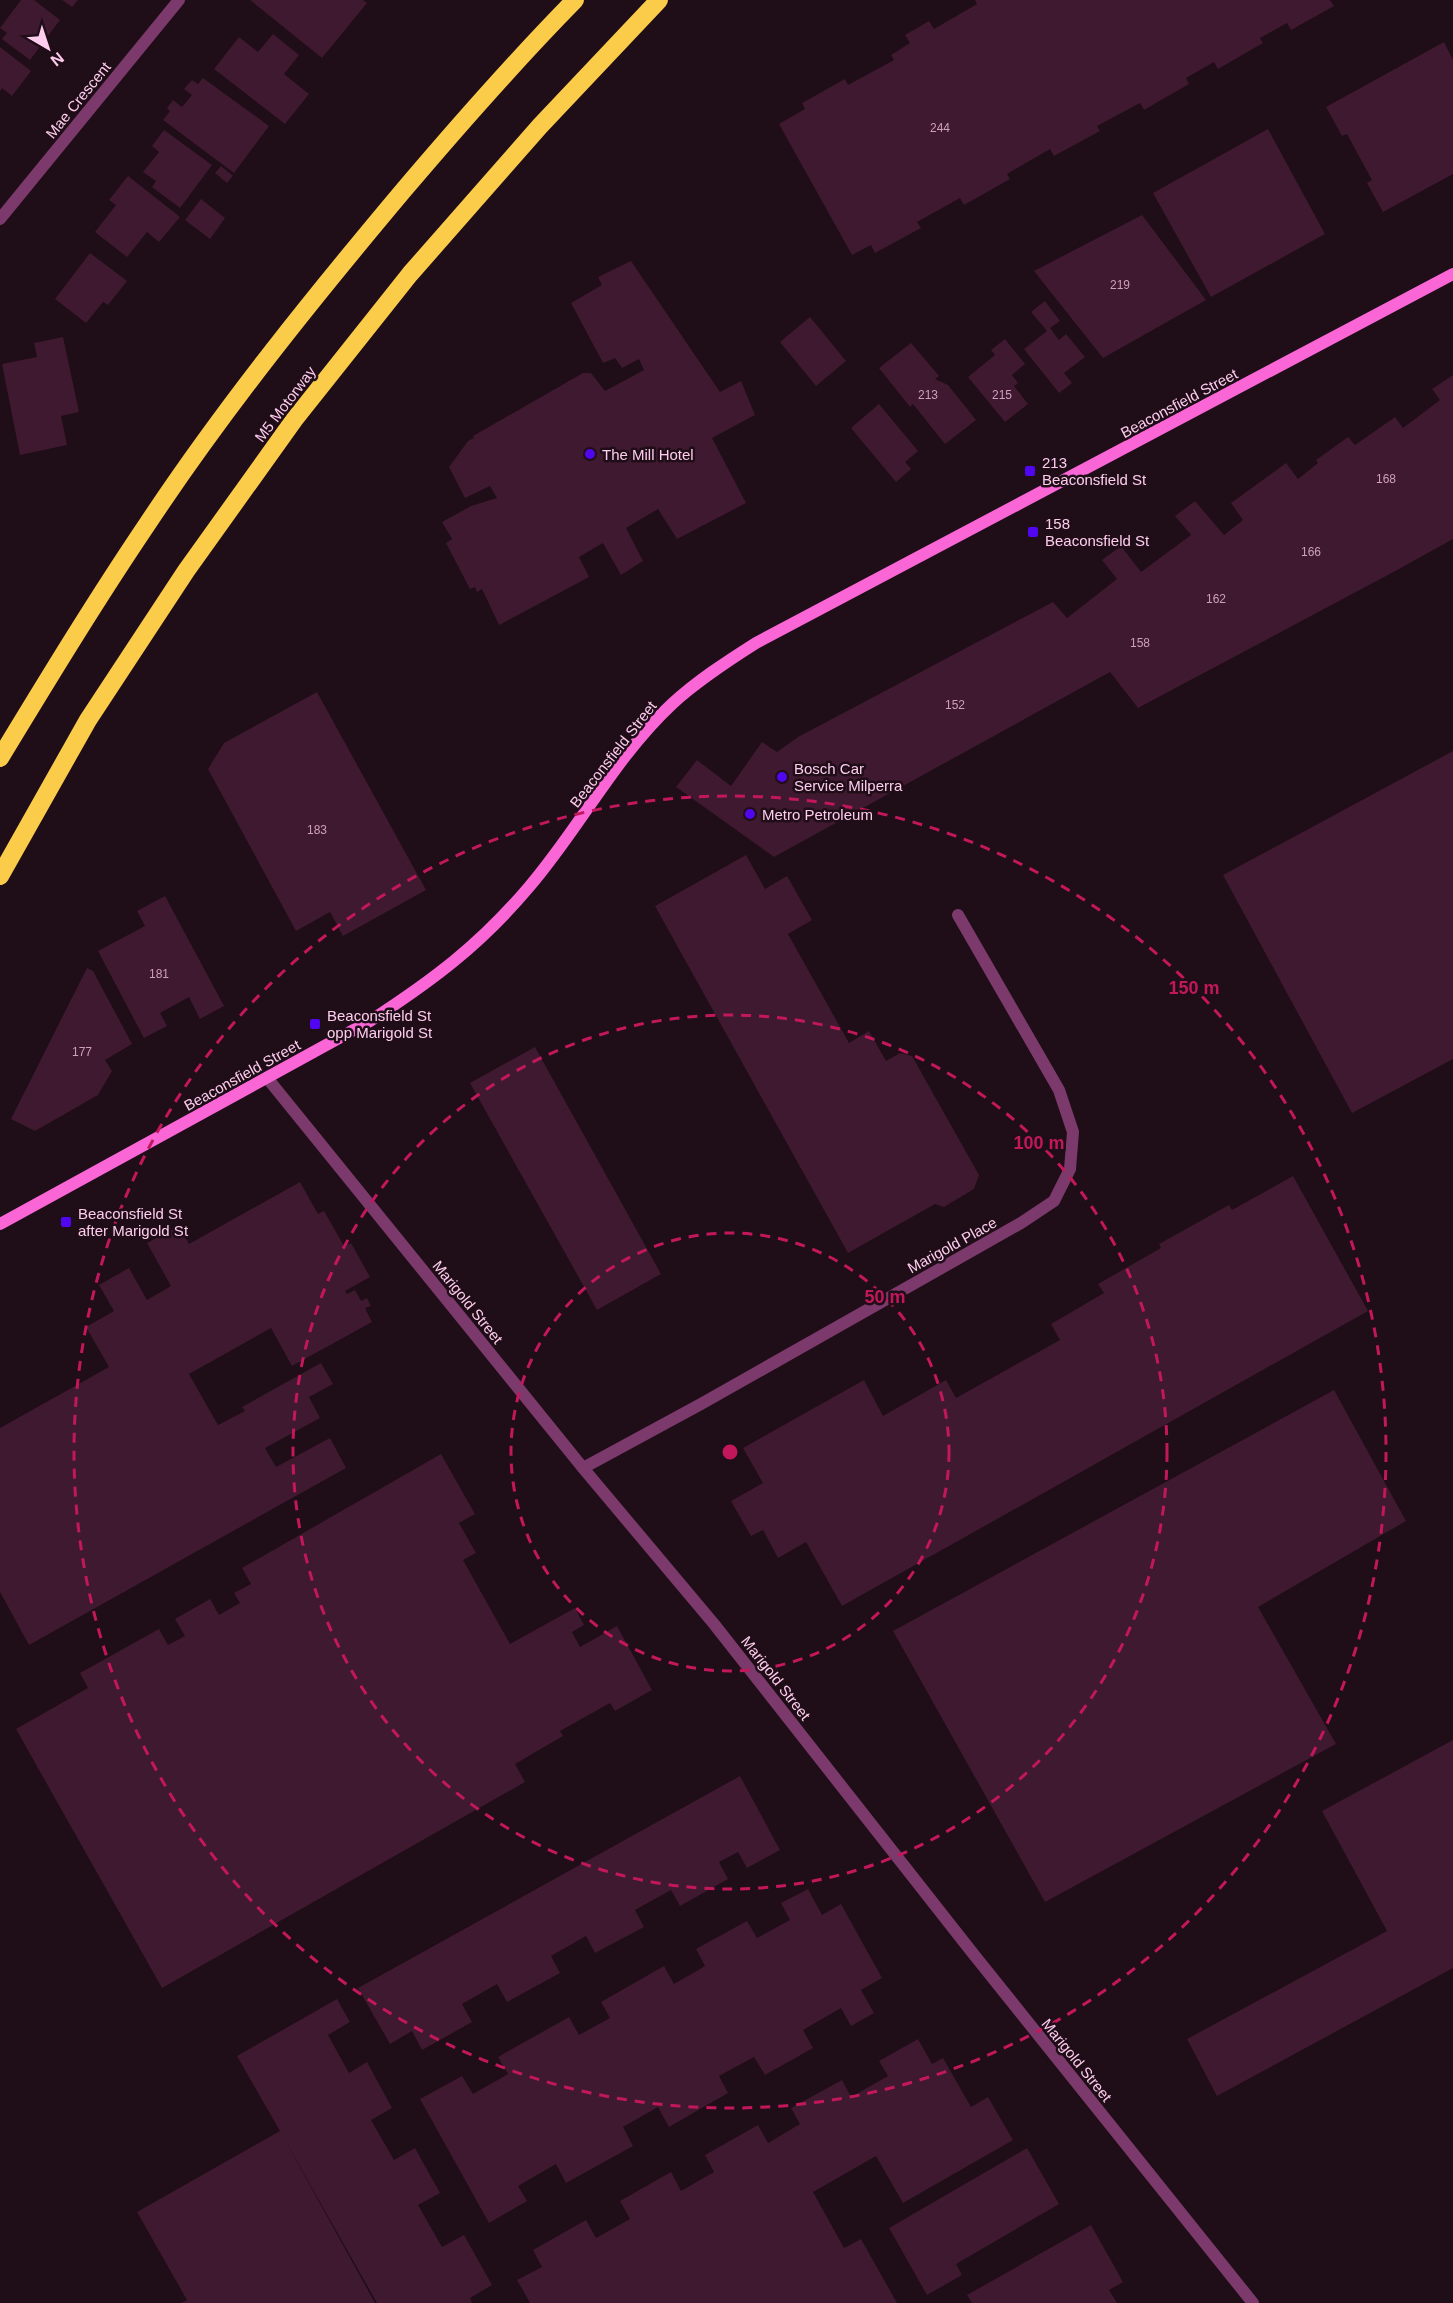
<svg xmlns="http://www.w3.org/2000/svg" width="1453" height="2303" font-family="Arial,sans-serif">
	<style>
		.building { fill: #3f192f }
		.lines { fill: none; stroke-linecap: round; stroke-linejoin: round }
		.minor { stroke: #7c396b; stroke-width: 12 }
		.secondary { stroke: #fb66d7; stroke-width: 12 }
		.motorway { stroke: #facc4a; stroke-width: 18 }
		.ring { fill: none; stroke: #c2185b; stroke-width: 3; stroke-dasharray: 10 8 }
		.poi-dot { fill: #5006ef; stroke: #1f0d18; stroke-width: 2 }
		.labels { text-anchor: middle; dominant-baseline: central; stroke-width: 5; stroke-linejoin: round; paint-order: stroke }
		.number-label { font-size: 12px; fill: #ce9fbe }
		.street-label { font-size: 15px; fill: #fecced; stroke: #1f0d18 }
		.poi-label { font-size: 15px; fill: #fecced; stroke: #1f0d18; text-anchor: start }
		.centre { fill: #c2185b; stroke: #1f0d18; stroke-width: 3 }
		.ring-label { font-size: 18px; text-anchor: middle; font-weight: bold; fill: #c2185b; stroke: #1f0d18; stroke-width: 5; stroke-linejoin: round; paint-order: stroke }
	</style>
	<rect width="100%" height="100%" fill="#1f0d18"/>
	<!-- building -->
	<g class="building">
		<path d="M21,0H34L60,20L30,60L2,39L7,33L0,28Z"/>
		<path d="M62,0H78L72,7Z"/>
		<path d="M250,0H363L367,3L322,58Z"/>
		<path d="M975,0H1330L1334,6L1291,30L1287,23L1260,38L1263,43L1218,69L1214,62L1186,78L1189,84L1144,110L1140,103L1097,126L1100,131L1054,156L1050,149L1007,174L1010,179L964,205L960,198L917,222L921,228L875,253L871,245L852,255L779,124L805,109L802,103L845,79L848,85L894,60L891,55L910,43L905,35L929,21L934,29L977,4Z"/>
		<path d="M273,34L299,55L284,74L309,94L285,124L214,69L239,37L258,52Z"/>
		<path d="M1444,42L1453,60V174L1383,212L1367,183L1372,180L1347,134L1342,136L1326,107Z"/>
		<path d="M0,47L31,71L12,96L2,88L0,91Z"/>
		<path d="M203,78L269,126L234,173L163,120L170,111L167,108L173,100L182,107L192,95L184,89L192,80L198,84Z"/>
		<path d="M1268,129L1325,234L1211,297L1153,193Z"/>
		<path d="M164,130L212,165L180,208L152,187L156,181L143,172L159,152L152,146Z"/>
		<path d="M221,166L233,176L227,183L215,173Z"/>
		<path d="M128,176L180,217L159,242L147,232L127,257L95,232L116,205L109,200Z"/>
		<path d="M201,199L225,218L210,239L185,220Z"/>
		<path d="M1142,215L1206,300L1103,358L1034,271Z"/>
		<path d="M90,253L127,281L108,305L103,302L86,323L55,299Z"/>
		<path d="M631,261L720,392L741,381L755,415L712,438L746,503L677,539L658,509L626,528L643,561L621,575L603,543L579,557L589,577L499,625L482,589L477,592L475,587L470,589L446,543L452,539L442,522L471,506L497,498L490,486L465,498L449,467L468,441L474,438L473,436L583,373H591L605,391L644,370L639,359L622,368L615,358L603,363L571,303L602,285L598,277Z"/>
		<path d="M1045,301L1060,321L1050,328L1059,340L1066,334L1085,357L1064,373L1072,383L1059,393L1024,349L1047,331L1031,312Z"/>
		<path d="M810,317L846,361L816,386L780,342Z"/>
		<path d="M63,337L79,412L61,416L67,445L20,455L2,364L37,357L34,343Z"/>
		<path d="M1005,339L1025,364L1012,375L1018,383L1014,386L1028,404L1005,422L968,377L995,355L991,350Z"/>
		<path d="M911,343L939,376L935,379L948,385L976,420L945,444L913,404L910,407L879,368Z"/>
		<path d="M1453,375V539L1399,569L1138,708L1110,672L774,857L676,787L697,760L731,786L762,742L777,752L798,737L1053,602L1067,618L1117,579L1102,560L1121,546L1141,572L1191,535L1175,516L1195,501L1224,535L1243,520L1231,503L1286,463L1298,479L1318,463L1316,460L1348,437L1355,445L1395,417L1403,428L1440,400L1432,389Z"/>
		<path d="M879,404L918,451L905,462L911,469L896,482L851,428Z"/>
		<path d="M317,692L426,890L343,936L330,912L296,931L208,769L224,743Z"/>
		<path d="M1453,751V1059L1352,1113L1223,875Z"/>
		<path d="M746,855L765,889L787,876L812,920L788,934L849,1043L869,1031L886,1061L900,1053L912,1056L979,1175L974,1189L944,1207L935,1204L848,1253L655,906Z"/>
		<path d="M165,896L224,1006L200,1019L189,997L160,1013L167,1026L144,1038L98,951L145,926L137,911Z"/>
		<path d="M87,968L93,971L132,1044L105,1060L112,1071L98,1095L35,1131L11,1119Z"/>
		<path d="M535,1047L661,1274L597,1310L470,1083Z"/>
		<path d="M1293,1176L1368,1311L842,1606L806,1542L778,1558L763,1530L751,1536L731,1501L763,1483L743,1448L864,1380L883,1416L946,1380L956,1398L1060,1340L1051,1324L1104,1293L1098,1284L1161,1248L1159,1244L1229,1205L1232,1210Z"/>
		<path d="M300,1182L318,1214L324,1211L344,1246L351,1243L370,1277L345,1291L347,1294L355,1290L361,1301L367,1298L371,1306L365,1308L372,1322L292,1366L271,1328L189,1374L218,1425L245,1411L242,1407L321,1363L333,1384L309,1397L320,1418L265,1448L276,1467L330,1438L346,1468L29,1645L0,1592V1428L109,1367L86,1327L114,1311L99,1285L129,1268L147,1300L171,1286L147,1243L179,1226L189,1244Z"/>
		<path d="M1334,1390L1406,1521L1258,1607L1336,1744L1045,1902L893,1631Z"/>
		<path d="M441,1454L475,1514L459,1523L476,1553L463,1560L510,1644L575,1608L584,1625L572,1632L580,1647L617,1626L652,1690L615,1711L610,1703L560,1731L563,1736L515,1764L525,1782L162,1988L16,1729L88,1688L80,1673L159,1629L168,1645L185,1636L175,1619L210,1599L219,1615L240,1603L234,1593L251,1584L242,1568Z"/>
		<path d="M1453,1740V1968L1217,2096L1187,2039L1387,1931L1322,1811Z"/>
		<path d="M740,1776L780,1850L747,1868L738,1852L719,1862L728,1879L680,1906L671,1890L635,1910L644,1927L595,1953L586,1936L551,1956L560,1973L507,2002L497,1984L462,2004L472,2022L422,2050L412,2031L390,2044L358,1988Z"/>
		<path d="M808,1889L822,1915L841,1904L882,1978L861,1990L874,2013L851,2026L841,2008L803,2030L813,2048L765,2075L754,2057L719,2076L728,2093L669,2127L658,2107L623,2127L633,2146L566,2183L556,2164L518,2186L527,2201L489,2223L420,2099L462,2076L473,2094L508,2074L498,2057L569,2017L579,2035L610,2018L601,2002L664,1966L674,1984L705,1966L696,1949L747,1921L757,1938L790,1920L781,1903Z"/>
		<path d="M337,1999L350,2022L328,2035L349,2073L367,2062L392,2108L371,2120L394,2160L415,2148L440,2193L418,2205L442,2247L464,2235L492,2285L470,2298L472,2303H377L281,2133L375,2303H181L187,2300L137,2212L280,2131L237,2056Z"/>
		<path d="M918,2039L932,2064L943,2058L971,2107L988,2097L1013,2140L903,2203L876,2156L813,2192L844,2248L861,2239L897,2303H530L517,2280L542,2267L533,2250L586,2220L596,2238L630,2219L620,2201L671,2172L681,2191L714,2172L705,2155L758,2125L768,2143L800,2124L791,2108L842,2080L851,2097L888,2076L879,2061Z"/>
		<path d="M1027,2148L1059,2204L956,2264L962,2275L927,2295L889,2228Z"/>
		<path d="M1091,2225L1123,2282L1109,2290L1117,2303H972L967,2295Z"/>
	</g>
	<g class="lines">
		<!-- minor -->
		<g class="minor">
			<path d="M0,219L179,0"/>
			<path d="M268,1079L583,1468L714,1624L971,1951L1253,2303"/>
			<path d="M583,1468L701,1404L1021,1223L1054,1201L1070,1169L1073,1132L1059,1090L958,915"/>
		</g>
		<!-- secondary -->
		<path class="secondary" d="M0,1224L370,1021C433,980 480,945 529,887C579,829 615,757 672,704C697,681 726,662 756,643L1453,274"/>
		<!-- motorway -->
		<g class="motorway">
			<path d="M0,758C48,679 96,600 148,523C225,407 313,298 402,192C458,126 515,61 575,0"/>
			<path d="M0,876L88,720L186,571L294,420L410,274L540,126L659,0"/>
		</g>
	</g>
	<!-- distance rings -->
	<g class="ring">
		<circle cx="730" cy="1452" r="219"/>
		<circle cx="730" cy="1452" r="437"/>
		<circle cx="730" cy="1452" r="656"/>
	</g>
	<!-- markers -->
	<g class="poi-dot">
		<circle cx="590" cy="454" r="6"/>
		<rect x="1024" y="465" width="12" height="12" rx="3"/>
		<rect x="1027" y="526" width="12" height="12" rx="3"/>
		<circle cx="782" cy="777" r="6"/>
		<circle cx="750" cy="814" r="6"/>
		<rect x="309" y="1018" width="12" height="12" rx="3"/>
		<rect x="60" y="1216" width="12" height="12" rx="3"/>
	</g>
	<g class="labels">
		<!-- number labels -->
		<g class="number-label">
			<text x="940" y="128">244</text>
			<text x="1120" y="285">219</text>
			<text x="928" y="395">213</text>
			<text x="1002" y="395">215</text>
			<text x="1386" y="479">168</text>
			<text x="1311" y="552">166</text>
			<text x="1216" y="599">162</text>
			<text x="1140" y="643">158</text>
			<text x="955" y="705">152</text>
			<text x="317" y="830">183</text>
			<text x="159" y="974">181</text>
			<text x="82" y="1052">177</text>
		</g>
		<!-- street labels -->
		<g class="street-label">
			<text transform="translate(78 100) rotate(-51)">Mae Crescent</text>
			<text transform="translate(1179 403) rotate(-28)">Beaconsfield Street</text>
			<text transform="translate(285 404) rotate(-53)">M5 Motorway</text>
			<text transform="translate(613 754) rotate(-52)">Beaconsfield Street</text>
			<text transform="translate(242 1075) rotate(-29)">Beaconsfield Street</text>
			<text transform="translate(952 1245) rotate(-29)">Marigold Place</text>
			<text transform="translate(468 1302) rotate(51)">Marigold Street</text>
			<text transform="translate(776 1678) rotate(52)">Marigold Street</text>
			<text transform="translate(1077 2060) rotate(51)">Marigold Street</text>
		</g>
		<!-- poi labels -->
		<g class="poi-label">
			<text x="602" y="454">The Mill Hotel</text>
			<text x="1042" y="462">213<tspan x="1042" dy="17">Beaconsfield St</tspan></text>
			<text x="1045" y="523">158<tspan x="1045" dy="17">Beaconsfield St</tspan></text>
			<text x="794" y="768">Bosch Car<tspan x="794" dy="17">Service Milperra</tspan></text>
			<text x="762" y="814">Metro Petroleum</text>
			<text x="327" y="1015">Beaconsfield St<tspan x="327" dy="17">opp Marigold St</tspan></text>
			<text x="78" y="1213">Beaconsfield St<tspan x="78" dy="17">after Marigold St</tspan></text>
		</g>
	</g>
	<circle cx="730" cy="1452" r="9" class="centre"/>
	<g class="ring-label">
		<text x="1194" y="994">150 m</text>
		<text x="1039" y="1149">100 m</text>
		<text x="885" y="1303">50 m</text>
	</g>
	<!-- north arrow -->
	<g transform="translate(48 48) rotate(141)" stroke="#1f0d18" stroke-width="4.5" paint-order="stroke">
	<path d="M0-4.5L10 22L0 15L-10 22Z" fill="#fecced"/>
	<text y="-9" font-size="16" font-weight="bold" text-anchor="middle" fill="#fecced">N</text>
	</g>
</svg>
